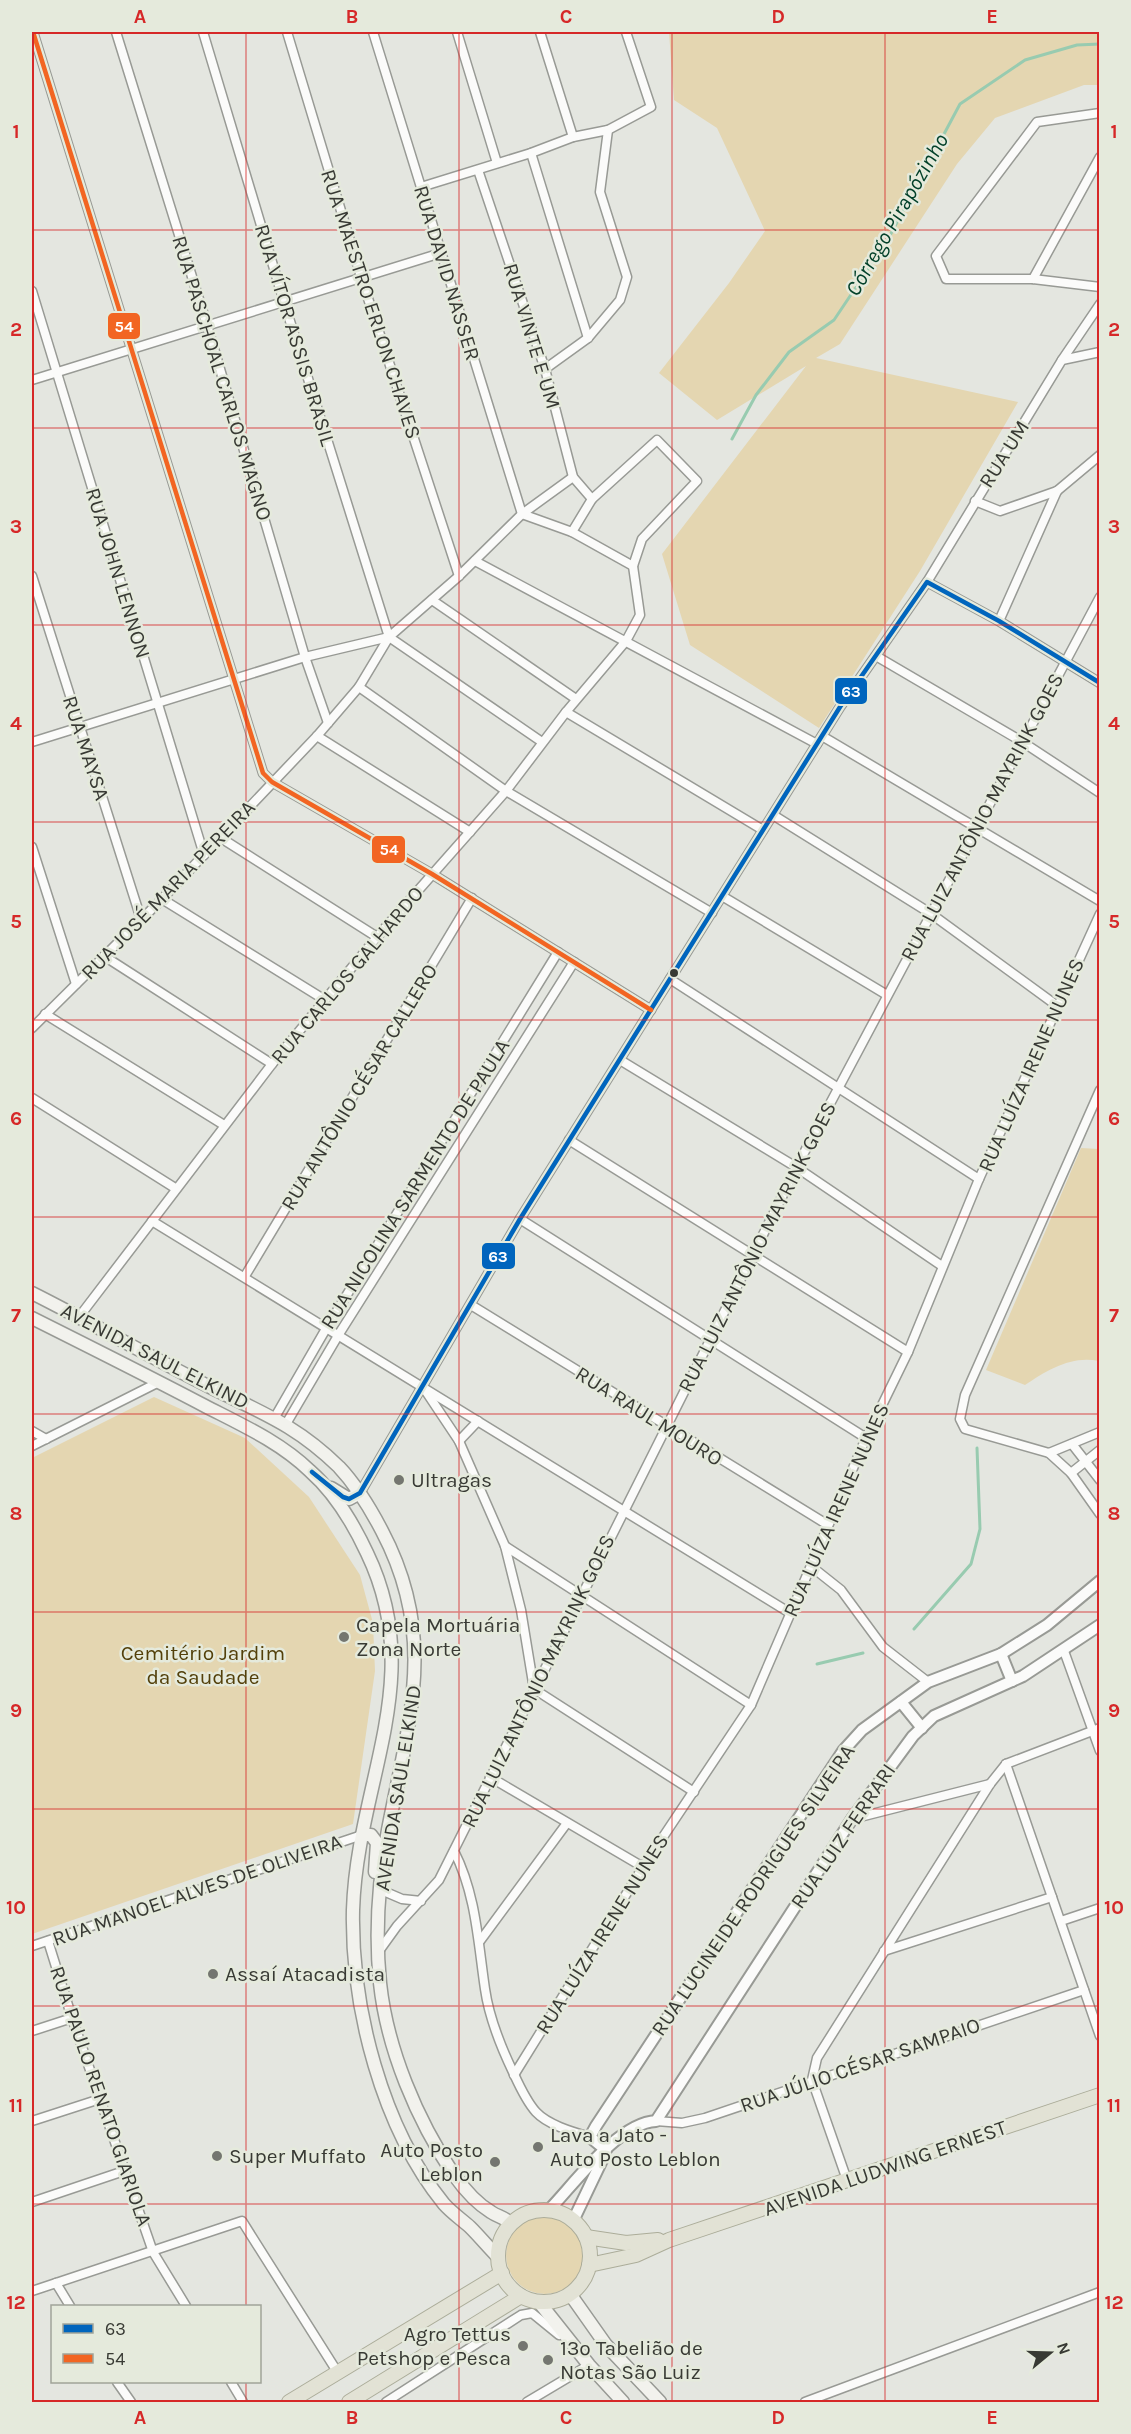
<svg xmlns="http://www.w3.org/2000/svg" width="1131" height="2434" font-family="Karla,sans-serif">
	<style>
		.green { fill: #e4d6b1 }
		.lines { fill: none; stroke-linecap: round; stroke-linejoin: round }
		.stream { stroke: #98cbb0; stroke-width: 3 }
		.minor-casing { stroke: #989a95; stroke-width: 11 }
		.tertiary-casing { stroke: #989a95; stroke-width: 14 }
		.secondary-casing { stroke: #989a95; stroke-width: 15 }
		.trunk-casing { stroke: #acad9a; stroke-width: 16 }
		.minor { stroke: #fbfbfa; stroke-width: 8 }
		.tertiary { stroke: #fbfbfa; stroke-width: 10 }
		.secondary { stroke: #f2f2ed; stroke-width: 12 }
		.trunk { stroke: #e2e2d5; stroke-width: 14 }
		.bus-1-casing { stroke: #e5eadc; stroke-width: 9 }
		.bus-2-casing { stroke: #e5eadc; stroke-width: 9 }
		.bus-1 { stroke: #0065bd; stroke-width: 4.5 }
		.bus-2 { stroke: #f26522; stroke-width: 4.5 }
		.grid { fill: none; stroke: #d62828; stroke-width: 1.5; stroke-opacity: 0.55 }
		.bus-dot { fill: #383a34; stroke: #e5eadc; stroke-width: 2 }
		.poi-dot { fill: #747670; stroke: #e5eadc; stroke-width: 2 }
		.labels { text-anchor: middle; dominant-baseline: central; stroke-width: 5; stroke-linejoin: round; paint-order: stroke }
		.street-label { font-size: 21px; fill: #383a34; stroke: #e5eadc }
		.poi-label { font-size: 21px; fill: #383a34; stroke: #e5eadc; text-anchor: start }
		.park-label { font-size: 21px; fill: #53400a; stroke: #e5eadc }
		.water-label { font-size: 22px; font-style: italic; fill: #03412a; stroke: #e5eadc }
		.line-badge { stroke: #e5eadc; stroke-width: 2 }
		.badge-label { font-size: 16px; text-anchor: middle; font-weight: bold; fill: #fff }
		.neatline { fill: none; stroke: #d62828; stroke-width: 2 }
		.grid-label { font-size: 20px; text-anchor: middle; font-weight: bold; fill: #d62828 }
	</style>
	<rect width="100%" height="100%" fill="#e4e6e0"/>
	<!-- green -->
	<g class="green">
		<path d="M669,32H1099V85H1084L995,118L957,164L840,344L816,358L1018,402L920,571L819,728L690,645L662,554L806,366L717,420L659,373L729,283L765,231L717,128L674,100Z"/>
		<path d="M1081,1148L1099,1149V1361C1072,1355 1047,1370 1025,1385L986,1370Z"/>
		<path d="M154,1397L245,1438L309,1497L360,1575L373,1623L375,1671L353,1824L32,1934V1458Z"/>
		<circle cx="545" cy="2255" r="39"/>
	</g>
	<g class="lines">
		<!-- stream -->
		<g class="stream">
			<path d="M732,439L756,395L789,352L834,320L887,241L960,104L1025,60L1077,45L1100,44"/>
			<path d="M914,1629L971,1564L980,1529L977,1448"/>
			<path d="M817,1664L863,1653"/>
		</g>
		<!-- minor casing -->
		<g class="minor-casing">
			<g id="minor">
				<path d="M33,32L263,773L272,782L432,874L651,1010"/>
				<path d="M116,32L207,325L305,657L328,723"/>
				<path d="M203,32L284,302L389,637"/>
				<path d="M287,32L361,277L459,576"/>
				<path d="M373,32L522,514"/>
				<path d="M457,32L497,163"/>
				<path d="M540,32L573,137"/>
				<path d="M1100,113L1037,122L936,256L946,279H1033L1100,287"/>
				<path d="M531,153L588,338"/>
				<path d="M478,170L545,369L573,477L592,499"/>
				<path d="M421,187L531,153L573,137L608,130L651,107L626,32"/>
				<path d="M1033,279L1100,157"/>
				<path d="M32,291L204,855"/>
				<path d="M1062,360L1100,304"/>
				<path d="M545,369L588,338L620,300L627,277L600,192L608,130"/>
				<path d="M32,380L441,253"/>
				<path d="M975,501L1000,511L1057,491L1100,455"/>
				<path d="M522,514L572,532L633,566"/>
				<path d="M475,561L817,744"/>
				<path d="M32,576L141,919"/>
				<path d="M927,582L1062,360L1100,352"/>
				<path d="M432,600L576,699"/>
				<path d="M999,621L1057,491"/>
				<path d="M389,637L542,742"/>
				<path d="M876,656L1021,741L1100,793"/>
				<path d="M359,687L506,791L712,913"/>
				<path d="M566,712L763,830"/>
				<path d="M317,736L470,832"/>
				<path d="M822,736L1100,901"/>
				<path d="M32,742L305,657L389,637"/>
				<path d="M773,815L930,913L1056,1005"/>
				<path d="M221,838L377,937"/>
				<path d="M32,847L76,984"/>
				<path d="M722,896L887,995"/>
				<path d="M162,899L325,1000"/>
				<path d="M104,956L272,1064"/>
				<path d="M670,979L979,1179"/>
				<path d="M45,1014L224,1125"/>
				<path d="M32,1028L162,899L317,736L359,687L389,637L459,576L522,514L573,477"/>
				<path d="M620,1060L796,1167L942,1266"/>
				<path d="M1100,1090L965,1395L960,1419L965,1429L1049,1453L1100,1432"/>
				<path d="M32,1098L175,1188"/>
				<path d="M569,1140L908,1352"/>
				<path d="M520,1219L866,1438"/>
				<path d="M152,1221L790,1613"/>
				<path d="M245,1276L472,898"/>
				<path d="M471,1305L828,1525"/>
				<path d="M79,1317L272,1064L377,937L506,791L566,712L626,641L640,615L633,566L642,539L697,481L657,440L592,499L572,532"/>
				<path d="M425,1390L459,1441L505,1546L521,1610L534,1689L694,1792"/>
				<path d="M275,1417L327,1327L558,952"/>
				<path d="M286,1424L339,1334L574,962"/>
				<path d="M32,1431L46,1439"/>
				<path d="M459,1441L478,1421"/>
				<path d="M1072,1444L1100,1480"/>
				<path d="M32,1446L159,1382"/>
				<path d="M1049,1453L1071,1473L1100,1514"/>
				<path d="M1071,1473L1100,1450"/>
				<path d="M360,1493L520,1219L840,707L927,582L999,621L1100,683"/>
				<path d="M505,1546L751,1705"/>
				<path d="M812,1567L841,1590L883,1647L928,1682"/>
				<path d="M1064,1651L1100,1751"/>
				<path d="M1006,1764L1100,2036"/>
				<path d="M1006,1764L1100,1728"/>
				<path d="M490,1777L643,1867"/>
				<path d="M852,1819L990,1784"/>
				<path d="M454,1851C476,1894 478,1942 485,1989C489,2017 501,2047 513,2072C519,2085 526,2101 536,2112C548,2125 573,2132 590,2137"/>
				<path d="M381,1890L402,1899L421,1901"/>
				<path d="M1061,1921L1100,1908"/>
				<path d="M48,1941L72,2018L153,2252L186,2306"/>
				<path d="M480,1941L567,1823"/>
				<path d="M32,1946L362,1835"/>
				<path d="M379,1951L397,1926L439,1880L808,1145L1100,597"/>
				<path d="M884,1951L1052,1897"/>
				<path d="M32,2031L72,2018"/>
				<path d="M514,2075L643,1867L751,1705L866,1438L908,1352L979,1179L1100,914"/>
				<path d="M32,2121L100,2099"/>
				<path d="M656,2121L682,2123L705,2118L1084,1990"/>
				<path d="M847,2180L812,2080L817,2058L990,1784L1006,1764"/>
				<path d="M32,2202L124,2171"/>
				<path d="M56,2283L70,2306"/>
				<path d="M32,2291L242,2221L338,2373"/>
				<path d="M117,2382L131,2402"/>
				<path d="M231,2382L243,2402"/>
				<path d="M386,2402L521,2315L532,2313L559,2335"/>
				<path d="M527,2402L589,2365"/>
				<path d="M805,2402L1100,2292"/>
			</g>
		</g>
		<!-- tertiary casing -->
		<g class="tertiary-casing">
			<g id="tertiary">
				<path d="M1001,1654L1012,1681"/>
				<path d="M901,1702L922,1728"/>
				<path d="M606,2150L590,2137L596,2126L843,1751L862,1730L928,1682L1001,1654L1047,1625L1100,1581"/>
				<path d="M549,2210C575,2183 618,2123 656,2121L852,1819L913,1736L934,1716L1023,1676L1100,1625"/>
				<path d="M573,2221L604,2156"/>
			</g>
		</g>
		<!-- secondary casing -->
		<g class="secondary-casing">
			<g id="secondary">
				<path d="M32,1293C92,1323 150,1357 210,1387C262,1413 296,1425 339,1467C357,1486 370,1508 382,1531C438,1637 409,1720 388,1830C379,1878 375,1934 380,1983C387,2049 417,2120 454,2175C464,2189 476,2203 491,2212C498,2217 505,2217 511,2224"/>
				<path d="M32,1318C90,1347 148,1376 205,1406C242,1425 280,1442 310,1471C335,1493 353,1523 367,1553C428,1679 357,1782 353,1910C351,2007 382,2128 444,2204C452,2213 461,2219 470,2227C480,2237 489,2248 498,2257"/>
				<path d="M331,1488L349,1499L360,1493"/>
				<path d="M362,1835H371L377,1843L375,1872"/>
				<path d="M570,2294L606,2345L660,2402"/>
				<path d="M539,2302L589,2365L623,2402"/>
			</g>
		</g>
		<!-- trunk casing -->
		<g class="trunk-casing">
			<g id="trunk">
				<circle cx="544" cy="2256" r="46"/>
				<path d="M586,2237L626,2243L658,2240"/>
				<path d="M589,2265L636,2255L669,2240L1100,2095"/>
				<path d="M289,2402L502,2273"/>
				<path d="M349,2402L521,2296"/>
			</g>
		</g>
		<!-- minor -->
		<use href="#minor" class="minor"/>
		<!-- tertiary -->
		<use href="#tertiary" class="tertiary"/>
		<!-- secondary -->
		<use href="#secondary" class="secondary"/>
		<!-- trunk -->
		<use href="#trunk" class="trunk"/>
		<!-- bus-1 casing -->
		<g class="bus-1-casing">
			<path id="bus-1" d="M312,1472L343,1497L349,1499L360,1493L520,1219L840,707L927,582L999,621L1100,683"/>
		</g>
		<!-- bus-2 casing -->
		<g class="bus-2-casing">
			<path id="bus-2" d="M33,32L263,773L272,782L432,874L651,1010"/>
		</g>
		<!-- bus-1 -->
		<use href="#bus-1" class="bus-1"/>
		<!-- bus-2 -->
		<use href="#bus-2" class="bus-2"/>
	</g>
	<!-- grid -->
	<path class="grid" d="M246,32V2306M459,32V2402M672,32V2402M885,32V2402M32,230H1100M32,428H1100M32,625H1100M32,822H1100M32,1020H1100M32,1217H1100M32,1414H1100M32,1612H1100M32,1809H1100M32,2006H1100M32,2204H1100M246,2382V2402"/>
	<!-- markers -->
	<circle class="bus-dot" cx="674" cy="973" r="5"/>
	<g class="poi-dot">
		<circle cx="399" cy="1480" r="6"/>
		<circle cx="344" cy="1637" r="6"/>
		<circle cx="213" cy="1974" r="6"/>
		<circle cx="538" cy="2147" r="6"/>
		<circle cx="217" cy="2156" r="6"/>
		<circle cx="495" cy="2162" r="6"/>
		<circle cx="523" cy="2346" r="6"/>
		<circle cx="548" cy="2360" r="6"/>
	</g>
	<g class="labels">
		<!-- street labels -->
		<g class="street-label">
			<text transform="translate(447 273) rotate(73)">RUA DAVID NASSER</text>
			<text transform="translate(371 304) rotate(72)">RUA MAESTRO ERLON CHAVES</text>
			<text transform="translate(295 335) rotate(73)">RUA VÍTOR ASSIS BRASIL</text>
			<text transform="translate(532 336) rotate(73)">RUA VINTE E UM</text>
			<text transform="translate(222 378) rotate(73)">RUA PASCHOAL CARLOS MAGNO</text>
			<text transform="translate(1004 454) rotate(-58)">RUA UM</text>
			<text transform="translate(118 573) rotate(73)">RUA JOHN LENNON</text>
			<text transform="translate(86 748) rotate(72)">RUA MAYSA</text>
			<text transform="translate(982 817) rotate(-62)">RUA LUIZ ANTÔNIO MAYRINK GOES</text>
			<text transform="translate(168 890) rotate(-46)">RUA JOSÉ MARIA PEREIRA</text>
			<text transform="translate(347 975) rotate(-50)">RUA CARLOS GALHARDO</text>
			<text transform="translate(1031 1065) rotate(-66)">RUA LUÍZA IRENE NUNES</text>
			<text transform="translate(359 1087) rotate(-59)">RUA ANTÔNIO CÉSAR CALLERO</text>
			<text transform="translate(415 1184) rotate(-58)">RUA NICOLINA SARMENTO DE PAULA</text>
			<text transform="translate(757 1247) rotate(-63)">RUA LUIZ ANTÔNIO MAYRINK GOES</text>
			<text transform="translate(155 1356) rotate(27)">AVENIDA SAUL ELKIND</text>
			<text transform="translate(649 1416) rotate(32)">RUA RAUL MOURO</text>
			<text transform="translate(836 1510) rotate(-66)">RUA LUÍZA IRENE NUNES</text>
			<text transform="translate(538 1681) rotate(-64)">RUA LUIZ ANTÔNIO MAYRINK GOES</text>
			<text transform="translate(398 1788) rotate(-81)">AVENIDA SAUL ELKIND</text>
			<text transform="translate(843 1836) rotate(-56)">RUA LUIZ FERRARI</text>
			<text transform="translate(197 1890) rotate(-19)">RUA MANOEL ALVES DE OLIVEIRA</text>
			<text transform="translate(753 1890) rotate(-56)">RUA LUCINEIDE RODRIGUES SILVEIRA</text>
			<text transform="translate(602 1934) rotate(-58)">RUA LUÍZA IRENE NUNES</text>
			<text transform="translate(860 2065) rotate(-19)">RUA JÚLIO CÉSAR SAMPAIO</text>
			<text transform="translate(101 2096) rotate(71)">RUA PAULO RENATO GIARIOLA</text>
			<text transform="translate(885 2168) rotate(-19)">AVENIDA LUDWING ERNEST</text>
		</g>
		<!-- poi labels -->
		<g class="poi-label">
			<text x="411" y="1480">Ultragas</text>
			<text x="356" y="1625">Capela Mortuária<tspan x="356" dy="24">Zona Norte</tspan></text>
			<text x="225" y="1974">Assaí Atacadista</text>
			<text x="550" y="2135">Lava a Jato -<tspan x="550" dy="24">Auto Posto Leblon</tspan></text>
			<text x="483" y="2150" text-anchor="end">Auto Posto<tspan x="483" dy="24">Leblon</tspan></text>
			<text x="229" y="2156">Super Muffato</text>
			<text x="511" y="2334" text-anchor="end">Agro Tettus<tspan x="511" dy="24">Petshop e Pesca</tspan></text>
			<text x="560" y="2348">13º Tabelião de<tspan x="560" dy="24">Notas São Luiz</tspan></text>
		</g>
		<!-- park labels -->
		<g class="park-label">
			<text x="203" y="1653">Cemitério Jardim<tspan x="203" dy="24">da Saudade</tspan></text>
		</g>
		<!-- water labels -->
		<g class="water-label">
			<text transform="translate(897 215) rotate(-60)">Córrego Pirapózinho</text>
		</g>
	</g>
	<g class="line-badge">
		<rect x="107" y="312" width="34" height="28" rx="6" fill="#f26522"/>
		<rect x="834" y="677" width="34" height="28" rx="6" fill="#0065bd"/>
		<rect x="371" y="835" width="35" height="29" rx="6" fill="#f26522"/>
		<rect x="481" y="1242" width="35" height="28" rx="6" fill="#0065bd"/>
	</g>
	<g class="badge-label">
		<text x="124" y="332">54</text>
		<text x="851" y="697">63</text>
		<text x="389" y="855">54</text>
		<text x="498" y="1262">63</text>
	</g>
	<!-- border -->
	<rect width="1131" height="2434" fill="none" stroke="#e5eadc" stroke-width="66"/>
	<!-- legend -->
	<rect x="51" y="2305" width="210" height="78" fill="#e5eadc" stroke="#a0a499" stroke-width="1.5"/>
	<rect x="63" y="2324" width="30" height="9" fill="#0065bd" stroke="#a0a499" stroke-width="1.5"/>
	<text x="105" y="2335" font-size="18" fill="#383a34">63</text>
	<rect x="63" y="2354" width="30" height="9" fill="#f26522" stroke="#a0a499" stroke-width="1.5"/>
	<text x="105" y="2365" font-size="18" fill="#383a34">54</text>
	<!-- north arrow -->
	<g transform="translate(1050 2353) rotate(71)" stroke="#e5eadc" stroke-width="4.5" paint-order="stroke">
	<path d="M0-4.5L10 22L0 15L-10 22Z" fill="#383a34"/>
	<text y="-9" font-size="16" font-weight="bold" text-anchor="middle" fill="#383a34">N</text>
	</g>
	<rect x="33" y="33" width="1065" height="2368" class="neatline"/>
	<g class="grid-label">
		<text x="140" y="23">A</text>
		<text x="352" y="23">B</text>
		<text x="566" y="23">C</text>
		<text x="778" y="23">D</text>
		<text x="992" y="23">E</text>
		<text x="16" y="138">1</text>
		<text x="1114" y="138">1</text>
		<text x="16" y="336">2</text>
		<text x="1114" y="336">2</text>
		<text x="16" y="533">3</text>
		<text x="1114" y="533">3</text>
		<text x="16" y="730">4</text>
		<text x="1114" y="730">4</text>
		<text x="16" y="928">5</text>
		<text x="1114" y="928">5</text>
		<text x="16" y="1125">6</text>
		<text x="1114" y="1125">6</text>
		<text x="16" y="1322">7</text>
		<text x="1114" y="1322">7</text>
		<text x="16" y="1520">8</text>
		<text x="1114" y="1520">8</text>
		<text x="16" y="1717">9</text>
		<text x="1114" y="1717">9</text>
		<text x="16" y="1914">10</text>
		<text x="1114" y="1914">10</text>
		<text x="16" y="2112">11</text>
		<text x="1114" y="2112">11</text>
		<text x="16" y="2309">12</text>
		<text x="1114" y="2309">12</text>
		<text x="140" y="2424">A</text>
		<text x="352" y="2424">B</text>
		<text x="566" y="2424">C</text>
		<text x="778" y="2424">D</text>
		<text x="992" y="2424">E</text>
	</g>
</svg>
